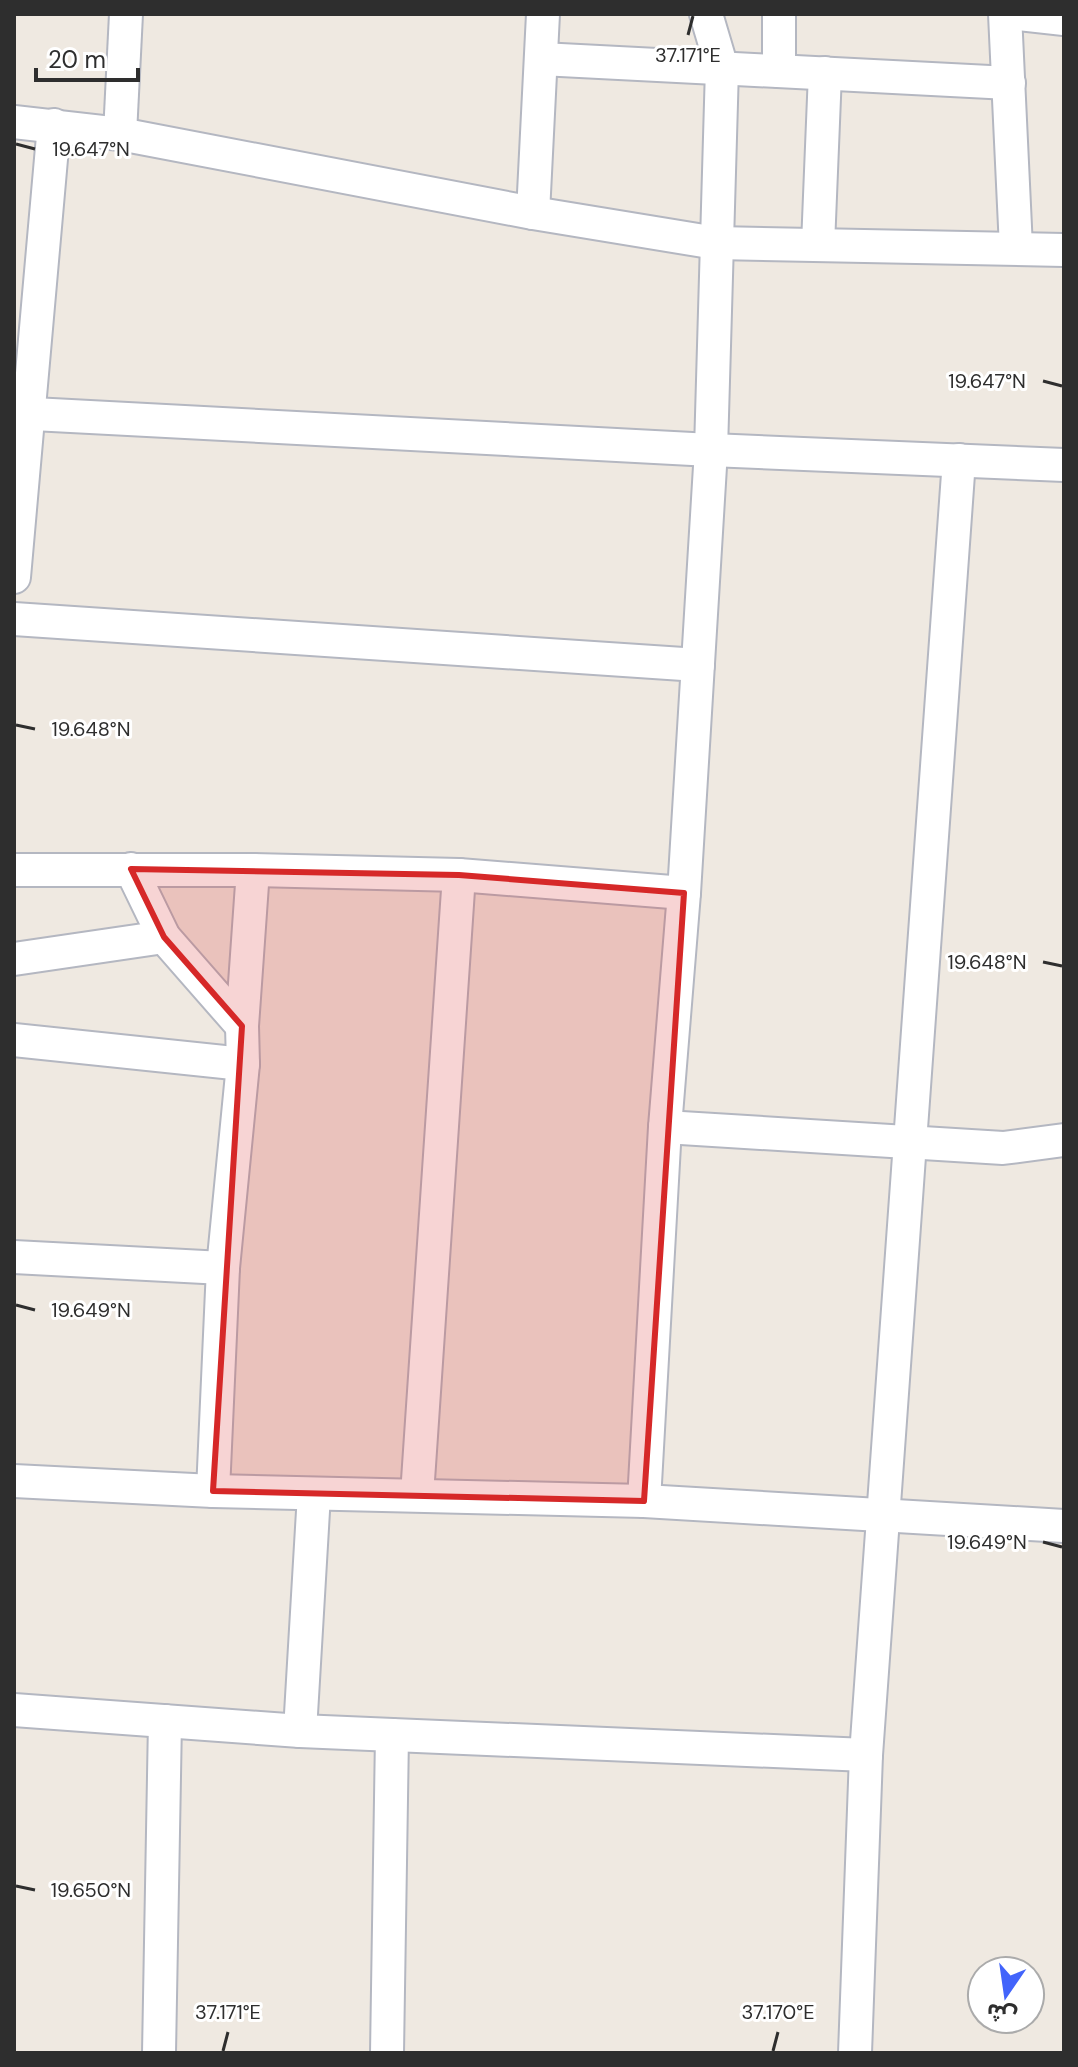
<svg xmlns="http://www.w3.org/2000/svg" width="1078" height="2067" font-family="'DM Sans','Noto Sans Arabic',sans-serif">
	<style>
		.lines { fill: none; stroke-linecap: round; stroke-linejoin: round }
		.street-casing { stroke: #b4b7c1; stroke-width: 36 }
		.street { stroke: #fff; stroke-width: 32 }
		.marked { fill: #d62828; fill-opacity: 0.2; stroke: #d62828; stroke-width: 6; stroke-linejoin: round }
		.ticks { fill: none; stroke: #2e2e2e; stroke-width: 3 }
		.ticks-label { font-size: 20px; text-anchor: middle; fill: #2e2e2e; stroke: #fff; stroke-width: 6; stroke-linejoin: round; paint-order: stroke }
	</style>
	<rect width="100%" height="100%" fill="#efe9e1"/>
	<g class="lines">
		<!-- street casing -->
		<g class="street-casing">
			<g id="street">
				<path d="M779,14V71"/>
				<path d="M1005,14L1016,248"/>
				<path d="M1019,14L1064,19"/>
				<path d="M541,59L1009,83"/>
				<path d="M14,122L120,134L533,213L716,243L1064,250"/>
				<path d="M120,134L126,14"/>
				<path d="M533,213L543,14"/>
				<path d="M818,245L825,73"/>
				<path d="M14,413L711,450L1064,465"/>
				<path d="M14,577L54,125"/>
				<path d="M14,619L698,665"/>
				<path d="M131,869L164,937L242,1026"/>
				<path d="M14,870H253L459,875L684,893"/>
				<path d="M14,959L164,937"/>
				<path d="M14,1040L243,1064"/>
				<path d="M665,1127L1003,1148L1064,1140"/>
				<path d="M14,1257L223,1268"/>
				<path d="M14,1481L213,1491L644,1501L1064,1526"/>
				<path d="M213,1491L223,1268L243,1064L242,1026L253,870"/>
				<path d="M417,1495L459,875"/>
				<path d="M644,1501L665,1127L684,893L711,450L722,68L706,14"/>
				<path d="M14,1710L300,1731L866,1755"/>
				<path d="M300,1731L314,1494"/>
				<path d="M159,2053L165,1721"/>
				<path d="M387,2053L392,1735"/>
				<path d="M855,2053L866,1755L959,460"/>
			</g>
		</g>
		<!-- street -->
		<use href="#street" class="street"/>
	</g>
	<!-- marked area -->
	<path class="marked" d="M131,869L459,875L684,893L644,1501L213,1491L242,1026L164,937Z"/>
	<!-- ticks -->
	<path class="ticks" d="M688,35L693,16M16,144L35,149M1043,381L1062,386M16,725L35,729M1043,962L1062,966M16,1305L35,1310M1043,1542L1062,1547M16,1886L35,1890M223,2051L228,2032M773,2051L778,2032"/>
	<g class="ticks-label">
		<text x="688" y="62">37.171°E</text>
		<text x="91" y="156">19.647°N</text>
		<text x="987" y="388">19.647°N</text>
		<text x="91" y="736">19.648°N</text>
		<text x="987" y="969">19.648°N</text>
		<text x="91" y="1317">19.649°N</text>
		<text x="987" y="1549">19.649°N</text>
		<text x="91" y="1897">19.650°N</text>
		<text x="228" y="2019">37.171°E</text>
		<text x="778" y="2019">37.170°E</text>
	</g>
	<!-- border -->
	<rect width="1078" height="2067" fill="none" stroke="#2e2e2e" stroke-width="32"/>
	<!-- north arrow -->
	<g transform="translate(1006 1995) rotate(193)"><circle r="38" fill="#ffffff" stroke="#ababab" stroke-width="2"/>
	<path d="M0-6L14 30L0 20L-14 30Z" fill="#4264fb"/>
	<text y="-12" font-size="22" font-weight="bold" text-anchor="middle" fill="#2e2e2e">ش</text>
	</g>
	<!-- scale -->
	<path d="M36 68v12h102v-12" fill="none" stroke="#2e2e2e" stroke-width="4"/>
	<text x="48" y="68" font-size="24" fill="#2e2e2e" stroke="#ffffff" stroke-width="6" paint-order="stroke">20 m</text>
</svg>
